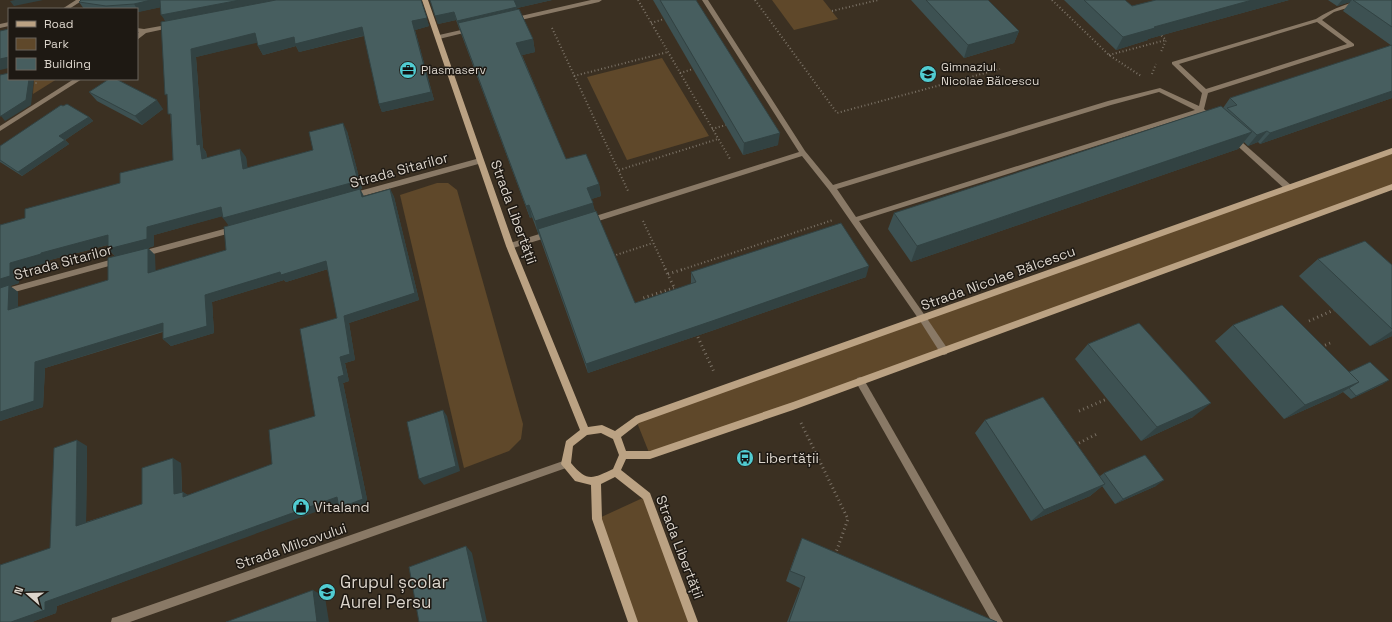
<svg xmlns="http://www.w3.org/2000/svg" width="1392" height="622" font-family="'Space Grotesk',sans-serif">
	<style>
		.green { fill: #5f482a }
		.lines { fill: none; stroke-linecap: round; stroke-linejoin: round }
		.path-far1 { stroke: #7b7266; stroke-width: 2; stroke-dasharray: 1 2.5; stroke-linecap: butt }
		.path { stroke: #7b7266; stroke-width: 3; stroke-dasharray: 1 3.5; stroke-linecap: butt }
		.lane { fill: #897966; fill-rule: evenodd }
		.street { fill: #897966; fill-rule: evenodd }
		.secondary { fill: #bba283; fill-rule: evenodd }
		.wall { fill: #3d5152; fill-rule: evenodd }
		.shaded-wall { fill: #324242 }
		.building { fill: #475e5f; stroke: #324242 }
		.labels { text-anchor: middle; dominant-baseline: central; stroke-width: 3; stroke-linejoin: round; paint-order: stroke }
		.far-poi-label { font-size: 12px; fill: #dbd4cb; stroke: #1e1913; text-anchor: start }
		.street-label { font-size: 14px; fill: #dbd4cb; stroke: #1e1913 }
		.poi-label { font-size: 14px; fill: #dbd4cb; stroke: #1e1913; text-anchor: start }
		.near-poi-label { font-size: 17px; fill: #dbd4cb; stroke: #1e1913; text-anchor: start }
	</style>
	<rect width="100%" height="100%" fill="#3b3022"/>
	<!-- green -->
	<g class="green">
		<path d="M772,0H823L838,19L794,30Z"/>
		<path d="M662,58L709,136L627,160L587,77Z"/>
		<path d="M34,79H57L33,94Z"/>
		<path d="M1392,151V187L650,455L636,420Z"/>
		<path d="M437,183H448L457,190L523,424L521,439L509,451L464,468L400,195Z"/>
		<path d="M647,496L693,622H633L597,519Z"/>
	</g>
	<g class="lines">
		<!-- path-far1 -->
		<g class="path-far1">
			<path d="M638,0L730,159"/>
			<path d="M755,0L837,113L1000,69"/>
			<path d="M1052,0L1109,55L1141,76"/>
			<path d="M832,11L878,0"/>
			<path d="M651,23L664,19"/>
			<path d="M552,28L628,191"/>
			<path d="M1159,33L1166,40L1161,52"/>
			<path d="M1109,55L1166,40"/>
			<path d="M680,73L693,69"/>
			<path d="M1152,74L1156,64"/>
			<path d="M574,76L668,52"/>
			<path d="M36,79V86"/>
			<path d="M712,129L726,125"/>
			<path d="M619,170L718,139"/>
			<path d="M643,221L666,270"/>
			<path d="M613,256L653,243"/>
			<path d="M681,270L833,220"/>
		</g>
		<!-- path -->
		<g class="path">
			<path d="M665,269L676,291"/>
			<path d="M668,274L684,269"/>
			<path d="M644,302L643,298L674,288"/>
			<path d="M1309,321L1334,310"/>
			<path d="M696,333L714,372"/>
			<path d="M1321,347L1330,343"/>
			<path d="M1079,411L1107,399"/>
			<path d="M801,423L848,519L835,555"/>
			<path d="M1075,445L1097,434"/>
		</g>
		<!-- lane -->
		<g class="lane">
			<path d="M591,0H602L599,2L512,22L509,20L512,18Z"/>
			<path d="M702,0H708L805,151L833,185L1108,101L1160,88L1199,106L1202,93L1172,64V62L1316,19C1333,8 1353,0 1373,0L1334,12L1322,20L1354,44V46L1208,93L1204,109L1213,117V121H1209L1200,113L859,221L926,317L927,319L926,321H920L829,190L802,156L589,224L586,223L585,221L586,219L799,152ZM1317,22L1347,44L1206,89L1179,64ZM1159,92L1195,110L856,217L837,189L1111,105Z"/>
			<path d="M470,28L472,29V31L439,39L436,37L439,35Z"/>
			<path d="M1231,136H1235L1292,186L1293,188L1292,190H1286L1231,140Z"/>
			<path d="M549,231L552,232L553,234L552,236L510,249L506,246L507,244Z"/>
			<path d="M860,377L863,378L1003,622H992L857,384L856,381L857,378Z"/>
		</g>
		<!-- street -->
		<g class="street">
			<path d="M76,0H83L69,9H62Z"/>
			<path d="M9,22V26L0,28V24Z"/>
			<path d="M172,24L174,25V27L146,33L137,40V34L139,32H137V28L144,29Z"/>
			<path d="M74,79H82L0,131V126Z"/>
			<path d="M480,158L482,159L483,161L482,163L352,199L348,196L352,193Z"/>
			<path d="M235,226L238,227L239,229L238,231L142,257L138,254L142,251Z"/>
			<path d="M117,258L120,259L121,261L120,263L0,296V290Z"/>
			<path d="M923,316L926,317L947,348L948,351L947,354L944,355L941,354L920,321L919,319L920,317Z"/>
			<path d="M566,460L569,461L571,464L569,467L566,468L130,622H111L112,618L116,617Z"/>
		</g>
		<!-- secondary -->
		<path class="secondary" d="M422,0H428L514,246L588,427L602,425L615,431L636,416L1392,148V154L639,423L621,437L626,451H650L793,402L1392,184V190L793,410L650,459H626L621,470L650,493L698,622H688L643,499L615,477L601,484L602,519L638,622H628L592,519L591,485L575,481L561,464L566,441L580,430L506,246ZM601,433L613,439L619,455L613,469C592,479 587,482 571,463L573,446L587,435Z"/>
	</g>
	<!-- wall -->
	<g class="wall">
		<path d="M421,0L429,26L415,30L434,100L382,112L379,104L364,36L299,52L296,46L263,55L258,46L257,42L196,57L203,148L206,152L207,158L246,157L247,168L313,150L347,131L362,189H360L364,196L390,189L394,197L419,300L349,323L355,360L345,363L349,381L343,383L368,504L345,513L339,508L338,503L57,606L56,613L32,622H0L50,548L87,446L86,522L142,504L181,463L182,492L188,495L272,464L315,416L337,318L328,269L286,282L284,280L212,302L214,333L171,346L163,339V332L45,368L43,407L0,421V225L25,218L120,183L173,160L165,21L161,7L137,12V9H84L79,2ZM222,216L229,225L226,250L155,271V255L148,248L154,246V235ZM108,245V249L115,256L108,280L18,307V292L10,286L19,283V271L49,262L50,260Z"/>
		<path d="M430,0H552L517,8L533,39L535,52L522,55L566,159L599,184L601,196L591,199L595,211L635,303L691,284V272L866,277L714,330L588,373L541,241L532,217L530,218L456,20L438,24Z"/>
		<path d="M653,0H696L778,145L743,155Z"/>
		<path d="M911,0H988L1019,31L1014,43L964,58Z"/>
		<path d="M1064,0H1125L1132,6L1156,0H1289L1148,39V40L1116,50Z"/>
		<path d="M1328,0H1392V98L1260,144L1258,142L1248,146L1244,142L1238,149L911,262L888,229L894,213L1223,108L1230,98L1392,46L1343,11L1350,2L1337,6Z"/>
		<path d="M89,92L163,109L142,125L97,101Z"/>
		<path d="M89,117L93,121L65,140L69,144L22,176L0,162V146Z"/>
		<path d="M1318,259L1392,265V336L1370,346L1299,276Z"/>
		<path d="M1233,325L1349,372L1383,384L1351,399L1343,392L1336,396L1284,419L1215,341Z"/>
		<path d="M1088,344L1193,417L1141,441L1075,359Z"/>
		<path d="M985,420L1100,476L1104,473L1156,486L1115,504L1102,486L1090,496L1031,521L975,433Z"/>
		<path d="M797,550L997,622H787L800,588L786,581Z"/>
	</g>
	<!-- shaded-wall -->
	<g class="shaded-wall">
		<path d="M15,0H43L14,6L10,1Z"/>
		<path d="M151,0H161L166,6L139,12L134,4Z"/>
		<path d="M240,0H288L167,23L161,15Z"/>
		<path d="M421,0L429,26L415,30L434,100L382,112L379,104L412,21Z"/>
		<path d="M514,0H552L517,8L519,15L458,23L459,29L457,21Z"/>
		<path d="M1252,0H1289L1148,39V40L1116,50L1123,37L1154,27Z"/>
		<path d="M1342,0H1352L1350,2L1337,6Z"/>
		<path d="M454,12L456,20L438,24L435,16Z"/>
		<path d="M362,27L366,35L299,52L296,46L263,55L258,46L294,37Z"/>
		<path d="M1019,31L1014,43L964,58L968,45Z"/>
		<path d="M255,33L260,42L196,57L203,148L206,152L208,167L202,159L197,145L191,49Z"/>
		<path d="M533,39L535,52L519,56L516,43Z"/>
		<path d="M9,57V68L0,70V59Z"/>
		<path d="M29,79H34L31,105L5,121L1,116Z"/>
		<path d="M1392,91V98L1260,144L1270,133Z"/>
		<path d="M157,100L163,109L142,125L135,116Z"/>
		<path d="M89,117L93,121L65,140L69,144L22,176L18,172L59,136Z"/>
		<path d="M343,123L347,131L362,189H360L364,197H362L229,226L223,218L358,181Z"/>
		<path d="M1267,131L1258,142L1248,146L1257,135Z"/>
		<path d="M1252,132L1238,149L911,262L917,246Z"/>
		<path d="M780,133L778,145L743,155L744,143Z"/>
		<path d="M240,149L246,157L249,177L243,169Z"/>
		<path d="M599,184L601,196L589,200L587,188Z"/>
		<path d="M390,189L394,197L419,300L349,323L355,360L345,363L349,381L343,383L368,504L345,513L339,508L338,377L340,357L344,316Z"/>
		<path d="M593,203L595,215L538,233L535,221Z"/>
		<path d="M529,205L532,217L530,218L526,206Z"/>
		<path d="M221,207L227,215L154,235V246L148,248L155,255L156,280L116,257L108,249L147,227Z"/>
		<path d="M108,235L115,243L50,260L49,262L19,271V283L10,286L18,292V317L8,310L0,289V279L10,263L41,253Z"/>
		<path d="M326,261L331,268L286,282L284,280L212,302L214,333L171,346L163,339L205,295L280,272Z"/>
		<path d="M869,266L866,277L714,330L588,373L586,364Z"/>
		<path d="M163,323L170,329L45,368L43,407L0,421V412L35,362Z"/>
		<path d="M1392,331V336L1370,346Z"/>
		<path d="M1389,380L1383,384L1351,399L1356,396Z"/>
		<path d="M1359,382L1336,396L1284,419L1305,405Z"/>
		<path d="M1211,403L1193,417L1141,441L1157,427Z"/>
		<path d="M443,410L447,416L460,471L424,485L419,479Z"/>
		<path d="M77,440L87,446L86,530L76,526Z"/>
		<path d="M173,458L181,463L182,499L174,494Z"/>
		<path d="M1164,480L1156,486L1115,504L1123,499Z"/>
		<path d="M1105,484L1090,496L1031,521L1044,510Z"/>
		<path d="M183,492L191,497H183Z"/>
		<path d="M337,497L343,502L57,606L56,613L32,622H11L45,602Z"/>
		<path d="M466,546L472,553L487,622H483Z"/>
		<path d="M313,590L325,597L329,622H317Z"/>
	</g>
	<!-- building -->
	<g class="building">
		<path d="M81,0H151L134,4L106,6L79,2Z"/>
		<path d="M160,0H240L161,15Z"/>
		<path d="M276,0H421L427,18L412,21L431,92L379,104L362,27L295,44L294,37L258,46L255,33L191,49L197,145L200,144L202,159L240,149L243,169L313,150L309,132L343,123L358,181L223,218L221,207L147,227V239L108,249V235L41,253V254L10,263V276L0,279V225L25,218V209L120,183V173L173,160L171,114H168L167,94L165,95L161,22Z"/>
		<path d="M430,0H514L517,7L457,21L454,12L435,16Z"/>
		<path d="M660,0H696L780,133L744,143Z"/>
		<path d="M926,0H988L1019,31L968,45Z"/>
		<path d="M1084,0H1125L1132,6L1156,0H1252L1154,27L1155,28L1123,37Z"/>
		<path d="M1353,0H1392V27Z"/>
		<path d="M519,9L533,39L516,43L566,159L586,154L599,184L587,188L593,203L535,221L529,205L526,206L458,23Z"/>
		<path d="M9,29V57L0,59V31Z"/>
		<path d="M1392,45V91L1270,133L1267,131L1257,135L1227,108L1237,105L1230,98Z"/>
		<path d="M9,73V79H29L26,100L1,116H0V75Z"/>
		<path d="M109,79H116L157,100L135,116L89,92Z"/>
		<path d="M67,104L89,117L59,136L65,140L18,172L0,160V146L61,105L63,106Z"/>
		<path d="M1221,106L1252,132L917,246L894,213Z"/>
		<path d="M360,189L362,197L390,189L415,293L344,316L350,354L340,357L344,375L338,377L363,499L339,508L337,497L45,602V610L11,622H0V565L50,548L54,448L77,440L76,526L142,504V468L173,458L174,494L183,492V497L272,464L269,430L315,416L300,329L337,318L326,261L281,275L280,272L205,295L207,326L163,339V323L35,362L34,401L0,412V288L9,285L8,310L108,280V258L148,248V273L226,250L224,227Z"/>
		<path d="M596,211L635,303L696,282L691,272L841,223L869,266L715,320L586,364L538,229Z"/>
		<path d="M1365,241L1392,265V329L1318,259Z"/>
		<path d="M1282,305L1359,382L1305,405L1233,325Z"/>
		<path d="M1139,323L1211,403L1157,427L1088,344Z"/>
		<path d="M1370,362L1389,380L1356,396L1349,388L1359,382L1349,372Z"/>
		<path d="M1043,397L1105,484L1044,510L985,420Z"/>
		<path d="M443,410L456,466L419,479L407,422Z"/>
		<path d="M1145,455L1164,480L1123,499L1104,473Z"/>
		<path d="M802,538L997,622H789L805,577L790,571Z"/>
		<path d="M466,546L483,622H419L409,567Z"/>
		<path d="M313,590L317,622H226Z"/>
	</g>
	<!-- icons -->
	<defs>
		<g id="office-disc" transform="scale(0.9)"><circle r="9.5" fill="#51ccd2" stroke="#1e1913"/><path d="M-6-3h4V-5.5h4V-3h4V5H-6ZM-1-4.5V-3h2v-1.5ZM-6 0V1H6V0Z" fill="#111"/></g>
		<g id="school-disc" transform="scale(0.9)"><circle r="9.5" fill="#51ccd2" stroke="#1e1913"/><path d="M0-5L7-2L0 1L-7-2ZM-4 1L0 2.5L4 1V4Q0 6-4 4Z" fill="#111"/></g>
		<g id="bus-disc" transform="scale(0.9)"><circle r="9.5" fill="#51ccd2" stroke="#1e1913"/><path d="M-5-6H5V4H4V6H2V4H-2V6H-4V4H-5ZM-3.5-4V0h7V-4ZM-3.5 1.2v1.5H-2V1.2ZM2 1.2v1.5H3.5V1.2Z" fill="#111"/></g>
		<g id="shop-disc" transform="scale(0.9)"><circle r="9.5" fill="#51ccd2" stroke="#1e1913"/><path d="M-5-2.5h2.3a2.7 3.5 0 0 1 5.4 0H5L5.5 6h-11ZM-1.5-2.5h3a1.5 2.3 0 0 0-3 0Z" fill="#111"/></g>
	</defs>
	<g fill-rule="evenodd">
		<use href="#office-disc" x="408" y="70"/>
		<use href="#school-disc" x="928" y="74"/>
		<use href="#bus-disc" x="745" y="458"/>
		<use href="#shop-disc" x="301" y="507"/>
		<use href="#school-disc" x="327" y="592"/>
	</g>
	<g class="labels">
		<!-- far-poi labels -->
		<g class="far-poi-label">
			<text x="941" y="67">Gimnaziul<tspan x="941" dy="14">Nicolae Bălcescu</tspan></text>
			<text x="421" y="70">Plasmaserv</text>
		</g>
		<!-- street labels -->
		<g class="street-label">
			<text transform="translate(399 170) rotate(-15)">Strada Sitarilor</text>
			<text transform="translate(514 212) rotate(70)">Strada Libertății</text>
			<text transform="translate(63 262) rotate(-15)">Strada Sitarilor</text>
			<text transform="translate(998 278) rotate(-20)">Strada Nicolae Bălcescu</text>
			<text transform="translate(291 546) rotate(-19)">Strada Milcovului</text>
			<text transform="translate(680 547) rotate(69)">Strada Libertății</text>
		</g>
		<!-- poi labels -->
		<g class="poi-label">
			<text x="758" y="458">Libertății</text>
			<text x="314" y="507">Vitaland</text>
		</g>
		<!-- near-poi labels -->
		<g class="near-poi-label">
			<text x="340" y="582">Grupul școlar<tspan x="340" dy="20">Aurel Persu</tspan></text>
		</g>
	</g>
	<!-- legend -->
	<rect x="8" y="8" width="130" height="72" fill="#1e1913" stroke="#6a645d"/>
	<rect x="16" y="21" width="20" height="6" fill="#bba283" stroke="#6a645d"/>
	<text x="44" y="28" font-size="12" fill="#dbd4cb">Road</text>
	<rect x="16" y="38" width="20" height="12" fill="#5f482a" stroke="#6a645d"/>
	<text x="44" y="48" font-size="12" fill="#dbd4cb">Park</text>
	<rect x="16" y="58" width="20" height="12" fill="#475e5f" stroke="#6a645d"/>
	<text x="44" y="68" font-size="12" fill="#dbd4cb">Building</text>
	<!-- north arrow -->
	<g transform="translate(28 594) rotate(290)" stroke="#1e1913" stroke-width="3" paint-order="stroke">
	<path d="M0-3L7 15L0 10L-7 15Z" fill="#dbd4cb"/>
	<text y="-6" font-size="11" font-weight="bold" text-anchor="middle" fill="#dbd4cb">N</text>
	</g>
</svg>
